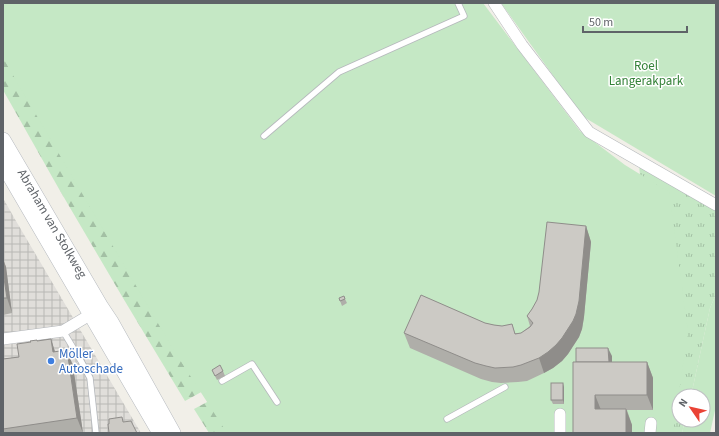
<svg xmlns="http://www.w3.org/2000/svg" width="719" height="436" font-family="'Source Sans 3',sans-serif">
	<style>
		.industrial { fill: url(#industrial-grid) }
		.grass { fill: url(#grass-tufts) }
		.forest { fill: url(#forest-firs) }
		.park { fill: #c5e8c5 }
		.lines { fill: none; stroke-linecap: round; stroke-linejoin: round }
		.lane-casing { stroke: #b5b8bc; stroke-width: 7 }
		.street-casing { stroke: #b5b8bc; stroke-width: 12 }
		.secondary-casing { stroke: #b6babf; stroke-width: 16 }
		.lane { stroke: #fff; stroke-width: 5.5 }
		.street { stroke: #fff; stroke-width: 11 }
		.secondary { stroke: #fff; stroke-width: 15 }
		.wall { fill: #afaea9 }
		.shaded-wall { fill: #8f8d8a }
		.building { fill: #cccac5; stroke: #8f8d8a }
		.shop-dot { fill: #3f7fe0; stroke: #fff; stroke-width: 1.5 }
		.labels { text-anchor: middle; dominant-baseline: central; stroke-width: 3; stroke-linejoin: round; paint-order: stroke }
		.park-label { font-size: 13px; fill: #348238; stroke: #fff }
		.street-label { font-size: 13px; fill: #5f6368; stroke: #fff }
		.shop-label { font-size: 13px; fill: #366cbe; stroke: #fff; text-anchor: start }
	</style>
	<defs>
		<pattern id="industrial-grid" width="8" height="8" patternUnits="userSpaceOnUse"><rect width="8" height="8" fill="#e0deda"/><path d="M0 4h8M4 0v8" fill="none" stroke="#b9b8b5"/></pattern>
		<pattern id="grass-tufts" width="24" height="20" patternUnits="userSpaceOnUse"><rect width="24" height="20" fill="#c5e8c5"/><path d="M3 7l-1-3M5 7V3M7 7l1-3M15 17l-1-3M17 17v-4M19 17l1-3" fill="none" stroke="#a3c0a4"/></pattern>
		<pattern id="forest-firs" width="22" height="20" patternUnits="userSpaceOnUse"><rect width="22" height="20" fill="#c5e8c5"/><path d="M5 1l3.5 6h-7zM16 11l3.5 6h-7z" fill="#a3c0a4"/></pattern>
	</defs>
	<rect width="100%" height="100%" fill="#f1efe8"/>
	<!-- industrial -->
	<path class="industrial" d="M3,198L16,221L141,433H3Z"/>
	<!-- grass -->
	<path class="grass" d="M639,164L716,210V294L710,308L691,396H679V420H685L682,433H661Z"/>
	<!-- forest -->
	<g class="forest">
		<path d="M3,29L214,385L185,401L123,298L59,189L3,90Z"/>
		<path d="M224,393L247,433H209L194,409Z"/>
	</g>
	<!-- park -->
	<g class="park">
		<path d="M3,3H483L580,131L625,165L669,192L688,331L673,433H227L173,349L3,58Z"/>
		<path d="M501,3H716V196L582,116Z"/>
		<path d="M716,294V406L710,433H682L685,420H703V396H691L710,308Z"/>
	</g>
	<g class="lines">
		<!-- lane casing -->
		<g class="lane-casing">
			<g id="lane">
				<path d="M264,136L339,72L464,16L458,3"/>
				<path d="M63,331L81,361L90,378L96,433"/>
				<path d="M222,381L252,364L277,402"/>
				<path d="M447,419L505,387"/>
			</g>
		</g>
		<!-- street casing -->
		<g class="street-casing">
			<g id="street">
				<path d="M494,3L522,45L589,132L716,205"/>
				<path d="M3,339L63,331L83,319L96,311"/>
				<path d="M560,433V414"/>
				<path d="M650,433L651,423"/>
			</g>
		</g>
		<!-- secondary casing -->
		<g class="secondary-casing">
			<g id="secondary">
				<path id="s1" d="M3,140L101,307L111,322L173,433"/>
				<path d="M3,164L160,433"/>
			</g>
		</g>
		<!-- lane -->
		<use href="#lane" class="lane"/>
		<!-- street -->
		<use href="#street" class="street"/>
		<!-- secondary -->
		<use href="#secondary" class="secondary"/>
	</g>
	<!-- wall -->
	<g class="wall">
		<path d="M586,226L591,242L584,317L582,329L579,337L568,354L562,361L553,368L544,373L527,381L518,382L501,383L492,382L481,379L410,348L404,333L485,323L494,325L502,326L512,324L515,333H521L530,326L527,316L532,309Z"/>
		<path d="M3,259L6,267L12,313L3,315Z"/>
		<path d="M339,298L345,299L347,303L342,306Z"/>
		<path d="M51,339L55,352L67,350L73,366L83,433H3V359L19,357L38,341Z"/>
		<path d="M612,356V362H647L653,378V410H627L632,425V433H573L576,362Z"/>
		<path d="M212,370L223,371L225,376L217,380Z"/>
		<path d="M564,387V404H553L551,400Z"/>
	</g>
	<!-- shaded-wall -->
	<g class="shaded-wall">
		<path d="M586,226L591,242L584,317L582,329L579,337L568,354L562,361L553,368L544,373L539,358Z"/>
		<path d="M3,259L6,267L12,313L7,298L3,272Z"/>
		<path d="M51,339L56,355L53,352Z"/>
		<path d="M608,348L612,356V373L609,365Z"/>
		<path d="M67,350L73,366L83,433L77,418Z"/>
		<path d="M647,362L653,378V410L647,395Z"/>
		<path d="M563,383L564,387V404L563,400Z"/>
		<path d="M595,395L601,410L595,409Z"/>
		<path d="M626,409L632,425V433H626Z"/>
	</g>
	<!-- building -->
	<g class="building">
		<path d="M547,222L586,226L579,301L576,314L573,321L562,338L556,345L548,352L539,358L521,365L513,367L495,368L486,366L475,363L404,333L421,295L485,323L494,325L502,326L512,324L515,334L521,333L530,327L533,323L527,316L532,309L537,300L539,292Z"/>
		<path d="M3,272L7,298H3Z"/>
		<path d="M344,296L345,299L340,301L339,298Z"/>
		<path d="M51,339L53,352L67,350L77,418L3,429V359L19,357L17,344L31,342L30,341L37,340V341Z"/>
		<path d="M576,348H608L609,362H576Z"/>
		<path d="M573,362H647V395H595V409H626V433H573Z"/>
		<path d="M220,365L223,371L215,376L212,370Z"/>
		<rect x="551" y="383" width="12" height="17"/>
		<path d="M122,417L123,422L131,421L137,433H109L108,424H109V419Z"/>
	</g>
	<!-- markers -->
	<circle class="shop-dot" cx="51" cy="361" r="4"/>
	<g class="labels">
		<!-- park labels -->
		<g class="park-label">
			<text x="646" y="66">Roel<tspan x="646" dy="15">Langerakpark</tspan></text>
		</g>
		<!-- street labels -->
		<g class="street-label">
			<text stroke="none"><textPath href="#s1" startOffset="97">Abraham van Stolkweg</textPath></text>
		</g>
		<!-- shop labels -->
		<g class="shop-label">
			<text x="59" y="354">Möller<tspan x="59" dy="15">Autoschade</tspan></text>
		</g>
	</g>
	<!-- border -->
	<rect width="719" height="436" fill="none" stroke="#5f6368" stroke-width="8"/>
	<!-- north arrow -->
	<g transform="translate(691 408) rotate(304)"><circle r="19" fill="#ffffff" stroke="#bfc1c3"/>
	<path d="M0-3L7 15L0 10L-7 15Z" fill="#ea4335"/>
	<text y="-6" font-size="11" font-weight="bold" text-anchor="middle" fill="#5f6368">N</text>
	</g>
	<!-- scale -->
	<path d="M583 26v6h104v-6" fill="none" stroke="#5f6368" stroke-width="2"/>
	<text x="589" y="26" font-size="12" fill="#5f6368" stroke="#ffffff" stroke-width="3" paint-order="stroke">50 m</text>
</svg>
